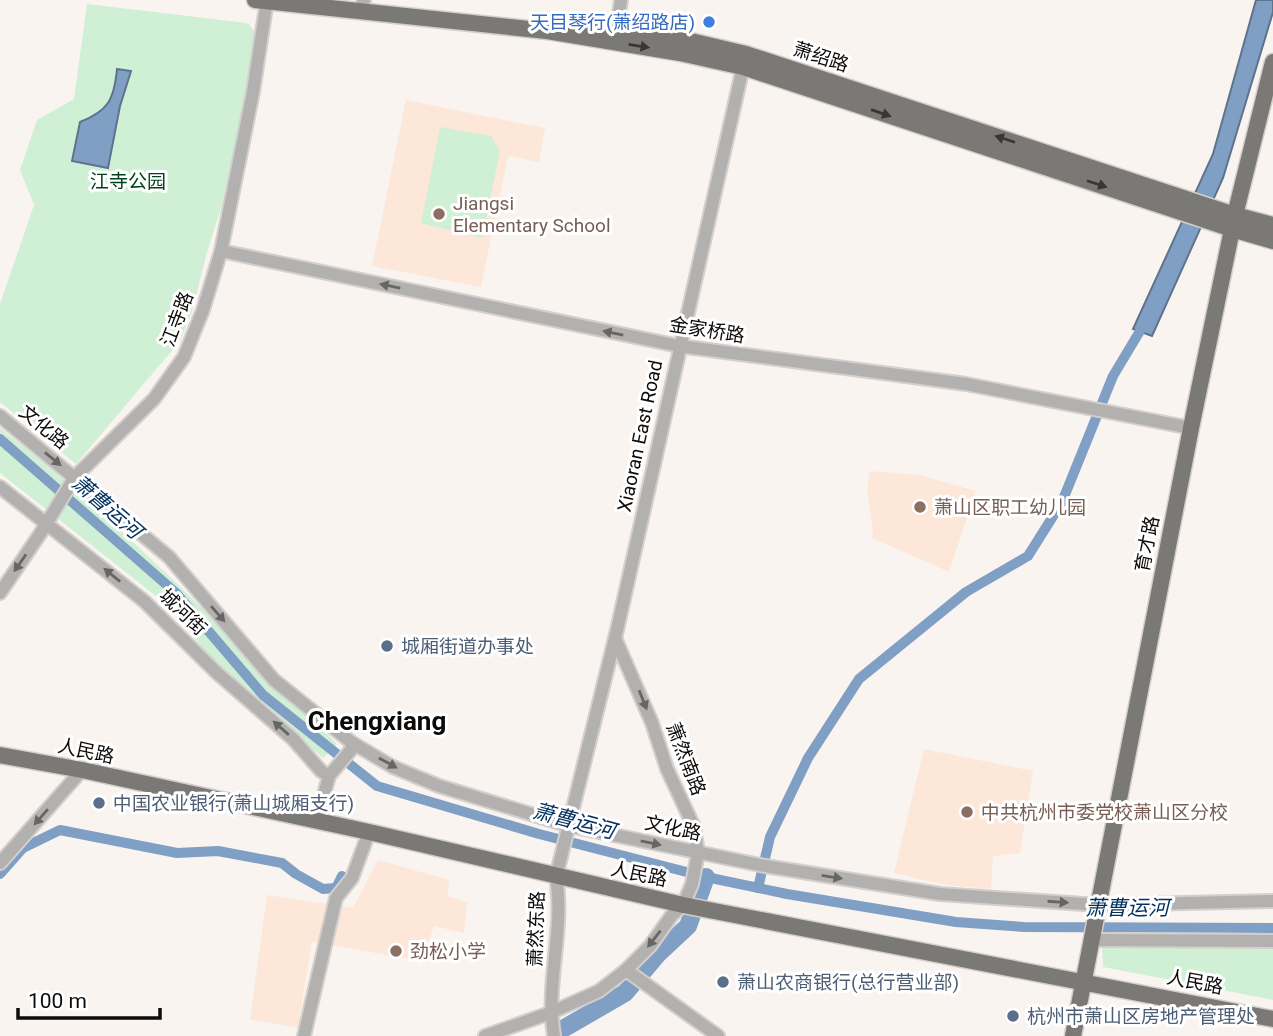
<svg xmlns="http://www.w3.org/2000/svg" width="1273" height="1036" font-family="Roboto,'Noto Sans SC',sans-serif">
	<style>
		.industrial { fill: #fce7d8 }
		.green { fill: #d0f0d5 }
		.water { fill: #809fc4; stroke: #5e738c; stroke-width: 2 }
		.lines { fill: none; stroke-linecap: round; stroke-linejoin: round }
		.canal { stroke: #809fc4; stroke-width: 10 }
		.river { stroke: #809fc4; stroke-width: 18 }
		.minor-casing { stroke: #d4cfcc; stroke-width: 16 }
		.major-casing { stroke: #d4cfcc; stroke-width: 19 }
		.minor { stroke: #b3b1af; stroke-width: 12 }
		.major { stroke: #7b7975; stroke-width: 16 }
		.oneway { fill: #393735 }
		.oneway2 { fill: #686665 }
		.shop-dot { fill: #3f7fe0; stroke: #fff; stroke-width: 2.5 }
		.education-dot { fill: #8d6e63; stroke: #fff; stroke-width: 2.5 }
		.service-dot { fill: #5c6f8a; stroke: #fff; stroke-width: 2.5 }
		.labels { text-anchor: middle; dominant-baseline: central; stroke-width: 6; stroke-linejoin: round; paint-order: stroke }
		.shop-label { font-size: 19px; fill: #366cbe; stroke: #fff; text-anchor: end }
		.street-label { font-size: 19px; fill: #0d0b0a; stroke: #fff }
		.park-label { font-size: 19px; fill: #00441b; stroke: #fff }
		.education-label { font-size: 19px; fill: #785e54; stroke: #fff; text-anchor: start }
		.service-label { font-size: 19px; fill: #4e5e75; stroke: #fff; text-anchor: start }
		.water-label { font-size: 21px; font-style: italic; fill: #02315f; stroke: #fff }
		.district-label { font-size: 26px; font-weight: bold; fill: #0d0b0a; stroke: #fff }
	</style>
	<rect width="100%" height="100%" fill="#faf4f1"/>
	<!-- industrial -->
	<g class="industrial">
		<path d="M406,100L545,128L539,162L508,156L481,287L372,266Z"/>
		<path d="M870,471L919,475L976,491L949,572L872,538L873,530L867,489Z"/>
		<path d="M924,749L1033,771L1020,853L993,856L991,889L946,885L894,873Z"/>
		<path d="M378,860L449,880L448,896L467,903L464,933L434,926L422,961L312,942L298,1028L250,1019L267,895L353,908Z"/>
	</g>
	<!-- green -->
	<g class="green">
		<path d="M87,4L239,22L249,24L254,31L255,39L247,91L221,208L207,252L192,312L180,341L76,464L0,402V304L34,205L20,170L37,120L74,99Z"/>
		<path d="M440,127L491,136L500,151L482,238L421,223Z"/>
		<path d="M0,428C122,523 229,635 337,744L323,758L214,663L171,608L0,473Z"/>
		<path d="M1273,946V1000L1103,967L1102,947Z"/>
	</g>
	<!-- water -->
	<g class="water">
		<path d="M1256,0H1273V12L1223,178L1152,336L1133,329L1213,154Z"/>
		<path d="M117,69L131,71L120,106L108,168L72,161L80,122C108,111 114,100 117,69Z"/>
	</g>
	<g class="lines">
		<!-- canal -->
		<g class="canal">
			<path d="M0,439L176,593L263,695L377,786L539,834L706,877L787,894L956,922L1024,927L1273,928"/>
			<path d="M0,874L23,848L60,830L177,853L218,851L282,863L296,874L323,889L336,888L342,876"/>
			<path d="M758,888L770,837L808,758L859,679L966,592L1028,556L1062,502L1113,376L1140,331"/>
		</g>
		<!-- river -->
		<g class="river">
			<path d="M698,899L706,877"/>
			<path d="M561,1030L625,993L658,954L688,926L692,915"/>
		</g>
		<!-- minor casing -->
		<g class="minor-casing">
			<g id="minor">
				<path d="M363,3L364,0"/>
				<path d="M617,28L621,0"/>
				<path d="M221,251L679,346L966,384L1191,428"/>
				<path d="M0,416L169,557L274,680L351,742L393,767L439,786L570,826L765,866L940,894L1098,905L1273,901"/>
				<path d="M0,487L144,601L216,672L293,739L321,771L329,776"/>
				<path d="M0,593L40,534L75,477L154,399L184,357L203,310L221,251L253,92L267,0"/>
				<path d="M317,821L329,776L355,745"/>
				<path d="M0,863L82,770"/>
				<path d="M1091,940L1273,941"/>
				<path d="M626,970L718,1036"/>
				<path d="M304,1036L336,898L352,878L369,832"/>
				<path d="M485,1036L550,1013L599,991L626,970L650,946L672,915L683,905L692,884L698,853L694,827L667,769L652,723L615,638"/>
				<path d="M554,1036C545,983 565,930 556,877L617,630L745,58"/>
			</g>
		</g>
		<!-- major casing -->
		<g class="major-casing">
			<g id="major">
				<path d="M255,0L547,31L680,53L743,67L1232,229L1273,241"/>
				<path d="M550,21L617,28L678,38L746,54L1235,215L1273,225"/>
				<path d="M0,755L82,770L369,832L683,905L1273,1019"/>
				<path d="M1073,1036L1191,428L1235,215L1273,62"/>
			</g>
		</g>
		<!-- minor -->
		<use href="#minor" class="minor"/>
		<!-- major -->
		<use href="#major" class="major"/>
	</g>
	<!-- one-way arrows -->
	<defs><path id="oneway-solid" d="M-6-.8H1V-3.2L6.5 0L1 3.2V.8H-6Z" transform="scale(1.75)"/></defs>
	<g class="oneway">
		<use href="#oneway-solid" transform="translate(639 46) rotate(9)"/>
		<use href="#oneway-solid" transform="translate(881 113) rotate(19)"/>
		<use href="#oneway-solid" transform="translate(1005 139) rotate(-162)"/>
		<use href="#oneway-solid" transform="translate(1097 184) rotate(18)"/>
	</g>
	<g class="oneway2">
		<use href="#oneway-solid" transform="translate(390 286) rotate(-168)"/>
		<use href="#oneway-solid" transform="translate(613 333) rotate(-168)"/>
		<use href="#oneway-solid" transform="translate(53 459) rotate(39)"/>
		<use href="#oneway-solid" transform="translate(20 563) rotate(125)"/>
		<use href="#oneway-solid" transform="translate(112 575) rotate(-141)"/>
		<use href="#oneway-solid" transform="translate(218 614) rotate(49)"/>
		<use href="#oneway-solid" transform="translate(643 700) rotate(68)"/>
		<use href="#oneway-solid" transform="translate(281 728) rotate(-139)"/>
		<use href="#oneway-solid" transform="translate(388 763) rotate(29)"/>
		<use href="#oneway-solid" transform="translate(41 817) rotate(131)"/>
		<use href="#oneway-solid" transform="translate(651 843) rotate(12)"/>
		<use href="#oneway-solid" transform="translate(832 877) rotate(9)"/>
		<use href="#oneway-solid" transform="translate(1058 902) rotate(4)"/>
		<use href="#oneway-solid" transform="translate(654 939) rotate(128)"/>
	</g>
	<!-- markers -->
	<circle class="shop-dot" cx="709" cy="22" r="7"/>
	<g class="education-dot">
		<circle cx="439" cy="214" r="7"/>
		<circle cx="920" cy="507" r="7"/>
		<circle cx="967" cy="812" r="7"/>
		<circle cx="396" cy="951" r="7"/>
	</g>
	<g class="service-dot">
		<circle cx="387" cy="646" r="7"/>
		<circle cx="99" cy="803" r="7"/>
		<circle cx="723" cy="982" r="7"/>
		<circle cx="1013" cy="1016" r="7"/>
	</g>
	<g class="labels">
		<!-- shop labels -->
		<g class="shop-label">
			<text x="695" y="22">天目琴行(萧绍路店)</text>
		</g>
		<!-- street labels -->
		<g class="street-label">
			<text transform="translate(821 57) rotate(18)">萧绍路</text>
			<text transform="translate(177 319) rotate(-69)">江寺路</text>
			<text transform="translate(707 330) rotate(9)">金家桥路</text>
			<text transform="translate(44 427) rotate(39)">文化路</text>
			<text transform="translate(640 436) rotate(-78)">Xiaoran East Road</text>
			<text transform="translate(1147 544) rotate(-79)">育才路</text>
			<text transform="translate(183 612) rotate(44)">城河街</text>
			<text transform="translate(86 751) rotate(12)">人民路</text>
			<text transform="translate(686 759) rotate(69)">萧然南路</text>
			<text transform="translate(673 828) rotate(12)">文化路</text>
			<text transform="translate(639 874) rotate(12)">人民路</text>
			<text transform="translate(536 929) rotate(-88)">萧然东路</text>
			<text transform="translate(1195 982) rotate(11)">人民路</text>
		</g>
		<!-- park labels -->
		<g class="park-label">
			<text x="128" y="181">江寺公园</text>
		</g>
		<!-- education labels -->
		<g class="education-label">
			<text x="453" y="203">Jiangsi<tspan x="453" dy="22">Elementary School</tspan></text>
			<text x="934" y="507">萧山区职工幼儿园</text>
			<text x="981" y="812">中共杭州市委党校萧山区分校</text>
			<text x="410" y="951">劲松小学</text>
		</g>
		<!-- service labels -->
		<g class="service-label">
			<text x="401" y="646">城厢街道办事处</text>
			<text x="113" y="803">中国农业银行(萧山城厢支行)</text>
			<text x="737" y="982">萧山农商银行(总行营业部)</text>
			<text x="1027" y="1016">杭州市萧山区房地产管理处</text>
		</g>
		<!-- water labels -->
		<g class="water-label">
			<text transform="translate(107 507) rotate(41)">萧曹运河</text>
			<text transform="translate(574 821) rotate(15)">萧曹运河</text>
			<text x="1127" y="908">萧曹运河</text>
		</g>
		<!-- district labels -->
		<g class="district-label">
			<text x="377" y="721">Chengxiang</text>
		</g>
	</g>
	<!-- scale -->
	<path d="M18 1008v10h142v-10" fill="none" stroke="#0d0b0a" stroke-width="3.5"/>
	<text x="28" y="1008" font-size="21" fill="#0d0b0a" stroke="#ffffff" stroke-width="5" paint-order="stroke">100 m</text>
</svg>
